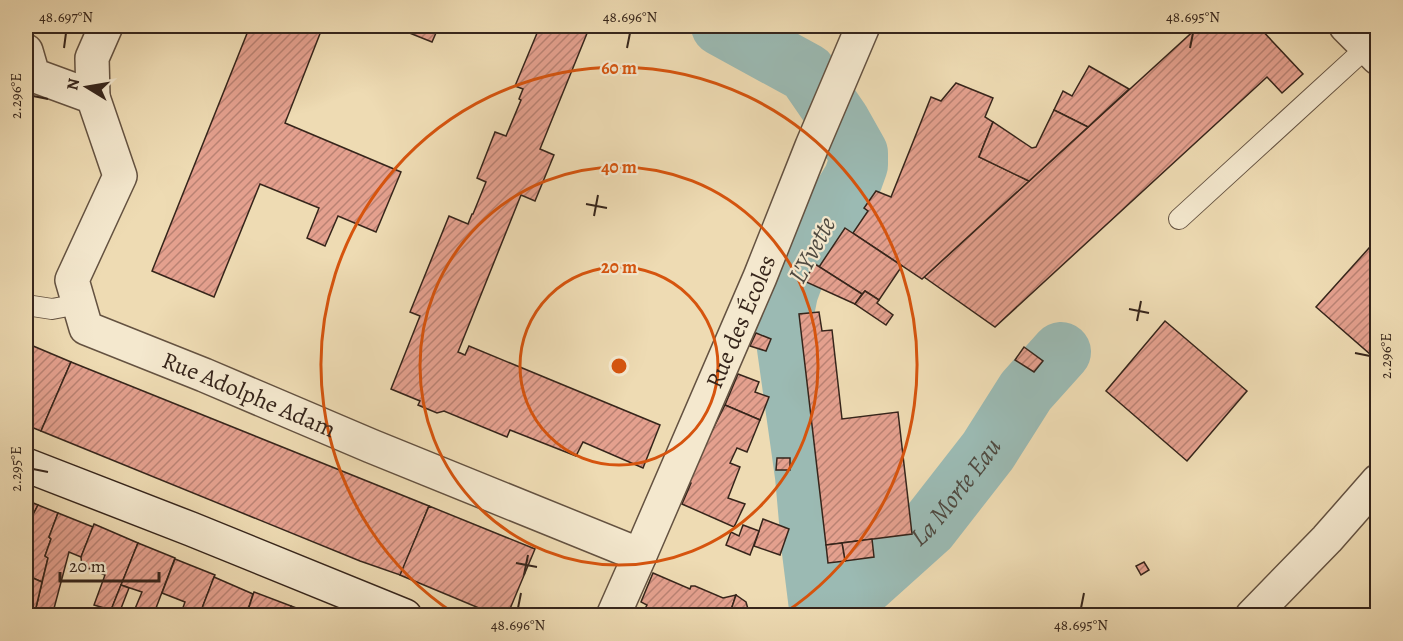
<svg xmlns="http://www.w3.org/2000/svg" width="1403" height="641" font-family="Alegreya,serif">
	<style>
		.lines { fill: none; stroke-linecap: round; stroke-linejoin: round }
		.river { stroke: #9bbab3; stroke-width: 60 }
		.building { fill: url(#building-hatch); stroke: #36251b; stroke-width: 1.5 }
		.service-casing { stroke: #645241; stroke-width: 22 }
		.minor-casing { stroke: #645241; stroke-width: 36 }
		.secondary-casing { stroke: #36251b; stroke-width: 36 }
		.service { stroke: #f4e8ce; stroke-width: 20 }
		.minor { stroke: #f4e8ce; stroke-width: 33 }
		.secondary { stroke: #f4e8ce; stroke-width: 33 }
		.ticks { fill: none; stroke: #36251b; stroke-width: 2 }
		.ring { fill: none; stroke: #d6540e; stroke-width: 3 }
		.labels { text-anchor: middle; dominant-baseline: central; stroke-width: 4.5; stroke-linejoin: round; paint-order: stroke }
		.street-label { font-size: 24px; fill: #36251b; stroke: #f4e8ce }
		.water-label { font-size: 26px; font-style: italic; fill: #4f4a41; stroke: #f4e8ce }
		.centre { fill: #d6540e; stroke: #f4e8ce; stroke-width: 3 }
		.ring-label { font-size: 18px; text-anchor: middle; font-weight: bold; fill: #d6540e; stroke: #f4e8ce; stroke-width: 4.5; stroke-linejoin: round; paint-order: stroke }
		.neatline { fill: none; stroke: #36251b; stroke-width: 2 }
		.ticks-label { font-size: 15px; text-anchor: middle; fill: #36251b }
	</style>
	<defs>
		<pattern id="building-hatch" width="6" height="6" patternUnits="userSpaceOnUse" patternTransform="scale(1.5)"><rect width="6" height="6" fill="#e4a08e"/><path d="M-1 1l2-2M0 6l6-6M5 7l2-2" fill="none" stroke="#ba8273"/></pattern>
	</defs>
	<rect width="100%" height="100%" fill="#eedbb3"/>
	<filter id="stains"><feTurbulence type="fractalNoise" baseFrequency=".00333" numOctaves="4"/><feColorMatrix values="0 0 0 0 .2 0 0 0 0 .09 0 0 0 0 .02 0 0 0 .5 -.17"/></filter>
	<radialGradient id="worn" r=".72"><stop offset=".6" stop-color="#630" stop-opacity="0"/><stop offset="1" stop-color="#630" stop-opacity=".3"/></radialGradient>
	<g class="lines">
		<!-- river -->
		<g class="river">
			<path d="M721,26L807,73L840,121L858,153V165L853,179L795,274L788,293L784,313V327L805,476L811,544L820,616"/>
			<path id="s1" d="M830,616L928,528L988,451L1026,391L1061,352"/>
		</g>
	</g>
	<!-- building -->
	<g class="building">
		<path d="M250,26H323L285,123L401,172L376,232L338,216L325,246L307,238L319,208L260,184L214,297L152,271Z"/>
		<path d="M392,26H439L432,42Z"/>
		<path d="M540,26H590L540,149L554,155L535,201L521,195L458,352L465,355L469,346L660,425L643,468L583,442L576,456L510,430L507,437L444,411L437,413L418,405L420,401L391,389L420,316L410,312L449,216L468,224L472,214H473L486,182L477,178L495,132L506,136L521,100L519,99L523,89L515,86Z"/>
		<path d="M1199,26H1258L1303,74L1282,93L1267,77L995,327L924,277Z"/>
		<path d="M1089,66L1129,89L1088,127L1054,110L1063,91L1072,96Z"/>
		<path d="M956,83L993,98L985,117L993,122L979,157L1029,181L922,279L853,233L868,211L864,208L876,191L891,197L931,97L941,101Z"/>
		<path d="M1054,110L1088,127L1029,181L979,157L993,122L1032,148L1036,147Z"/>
		<path d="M845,228L902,266L879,300L865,291L862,294L819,267Z"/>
		<path d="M1378,238V361L1316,307Z"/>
		<path d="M815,264L862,294L855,304L804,281Z"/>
		<path d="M865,291L879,300L877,303L893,315L886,325L855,304Z"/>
		<path d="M819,312L822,331L832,330L842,419L898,412L912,534L826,545L799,314Z"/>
		<path d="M1165,321L1247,391L1187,461L1106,391Z"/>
		<path d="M756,333L771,339L766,351L750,346Z"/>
		<path d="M26,343L71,362L41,431L26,425Z"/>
		<path d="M1024,347L1043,361L1034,372L1015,360Z"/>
		<path d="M71,362L429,506L401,574L400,575L360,561L41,431Z"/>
		<path d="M738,374L759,382L755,392L769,397L760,420L725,405Z"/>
		<path d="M725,405L760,420L747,452L737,448L730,463L740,467L728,498L745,504L734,527L682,504L691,483L687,481Z"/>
		<path d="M777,458H790V470H776Z"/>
		<path d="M26,500L38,505L26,528L30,530L26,539Z"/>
		<path d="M38,505L58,513L49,537L51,539L45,556L48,558L42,582L26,575V539L30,530L26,528Z"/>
		<path d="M429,506L535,549L507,616H498L400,575Z"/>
		<path d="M58,513L93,527L81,557L69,552L52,616H34L48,558L45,556L51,539L49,537Z"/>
		<path d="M763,519L789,529L780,555L754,546Z"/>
		<path d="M94,524L138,543L111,610L94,605L105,575L82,566L81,557Z"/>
		<path d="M743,525L759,531L750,555L726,545L731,532L739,536Z"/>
		<path d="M872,539L874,557L845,561L842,543Z"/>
		<path d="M138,543L175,558L153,616H132L142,592L121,585Z"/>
		<path d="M842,543L845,561L828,563L826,545Z"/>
		<path d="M175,559L215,575L199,616H180L185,602L162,593Z"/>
		<path d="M1144,562L1149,570L1141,575L1136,566Z"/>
		<path d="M653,573L690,589L691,586H695L723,598L736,595L729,616H694L687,613L686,616H641L647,605L641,602Z"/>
		<path d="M26,575L42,582L34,616H26Z"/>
		<path d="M214,577L253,594L246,616H199Z"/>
		<path d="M121,585L129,588L118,616H106L107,613H109L111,610Z"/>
		<path d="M254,592L291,606L288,616H246Z"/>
		<path d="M736,595L746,602L750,616H729Z"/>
		<path d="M291,606L318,616H288Z"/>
	</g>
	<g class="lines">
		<!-- service casing -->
		<g class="service-casing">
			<g id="service">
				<path d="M1179,219L1367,47"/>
				<path d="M26,305L52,309L79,304"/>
			</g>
		</g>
		<!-- minor casing -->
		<g class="minor-casing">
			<g id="minor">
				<path d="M1346,26L1378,58"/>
				<path id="s2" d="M26,51L33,75L93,97L120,176L72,280L86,328L204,375L371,446L640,555"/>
				<path d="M93,97L92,58L106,26"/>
				<path id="s3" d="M613,616L640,555L760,277L812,146L863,26"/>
				<path d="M1252,616L1327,539L1378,481"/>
			</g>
		</g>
		<!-- secondary casing -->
		<g class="secondary-casing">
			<path id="secondary" d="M26,465L191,529L405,616"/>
		</g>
		<!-- service -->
		<use href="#service" class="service"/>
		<!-- minor -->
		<use href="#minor" class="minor"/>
		<!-- secondary -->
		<use href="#secondary" class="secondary"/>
	</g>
	<!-- ticks -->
	<path class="ticks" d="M64,48L66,33M627,48L630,33M1190,48L1193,33M33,96L48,99M586,204L607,208M594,216L598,195M1129,309L1149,313M1137,321L1141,301M1355,353L1370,356M33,469L48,472M516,563L537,567M524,575L528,555M518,608L521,593M1081,608L1084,593"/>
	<!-- distance rings -->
	<g class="ring">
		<circle cx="619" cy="366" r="99"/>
		<circle cx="619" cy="366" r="199"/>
		<path d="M455 614A298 298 0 1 1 783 614"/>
	</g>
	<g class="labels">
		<!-- street labels -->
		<g class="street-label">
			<text stroke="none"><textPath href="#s3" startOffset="321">Rue des Écoles</textPath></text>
			<text stroke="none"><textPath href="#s2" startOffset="513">Rue Adolphe Adam</textPath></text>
		</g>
		<!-- water labels -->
		<g class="water-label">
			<text transform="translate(812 250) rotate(-62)">L'Yvette</text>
			<text stroke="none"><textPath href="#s1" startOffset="177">La Morte Eau</textPath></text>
		</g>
	</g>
	<circle cx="619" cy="366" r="9" class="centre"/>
	<g class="ring-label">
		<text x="619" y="74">60 m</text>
		<text x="619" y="173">40 m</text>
		<text x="619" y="273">20 m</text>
	</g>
	<!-- margin -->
	<rect width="1403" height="641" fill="none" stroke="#eedbb3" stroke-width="66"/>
	<!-- north arrow -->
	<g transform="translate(87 87) rotate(281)" stroke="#f4e8ce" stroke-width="4.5" paint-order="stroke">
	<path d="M0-4.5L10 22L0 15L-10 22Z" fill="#36251b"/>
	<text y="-9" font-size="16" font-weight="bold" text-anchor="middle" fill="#36251b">N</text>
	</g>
	<!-- scale -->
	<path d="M60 572v9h99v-9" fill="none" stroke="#36251b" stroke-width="3"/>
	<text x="69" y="572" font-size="18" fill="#36251b" stroke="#f4e8ce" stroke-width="4.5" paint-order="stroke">20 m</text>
	<rect x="33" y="33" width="1337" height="575" class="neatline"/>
	<g class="ticks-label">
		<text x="66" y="22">48.697°N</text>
		<text x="630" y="22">48.696°N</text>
		<text x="1193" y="22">48.695°N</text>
		<text transform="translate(16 96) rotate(-90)" y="5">2.296°E</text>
		<text transform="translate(1386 356) rotate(-90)" y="5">2.296°E</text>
		<text transform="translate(16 469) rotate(-90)" y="5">2.295°E</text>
		<text x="518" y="630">48.696°N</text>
		<text x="1081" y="630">48.695°N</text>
	</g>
	<rect width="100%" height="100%" filter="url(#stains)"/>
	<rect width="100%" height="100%" fill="url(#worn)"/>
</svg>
